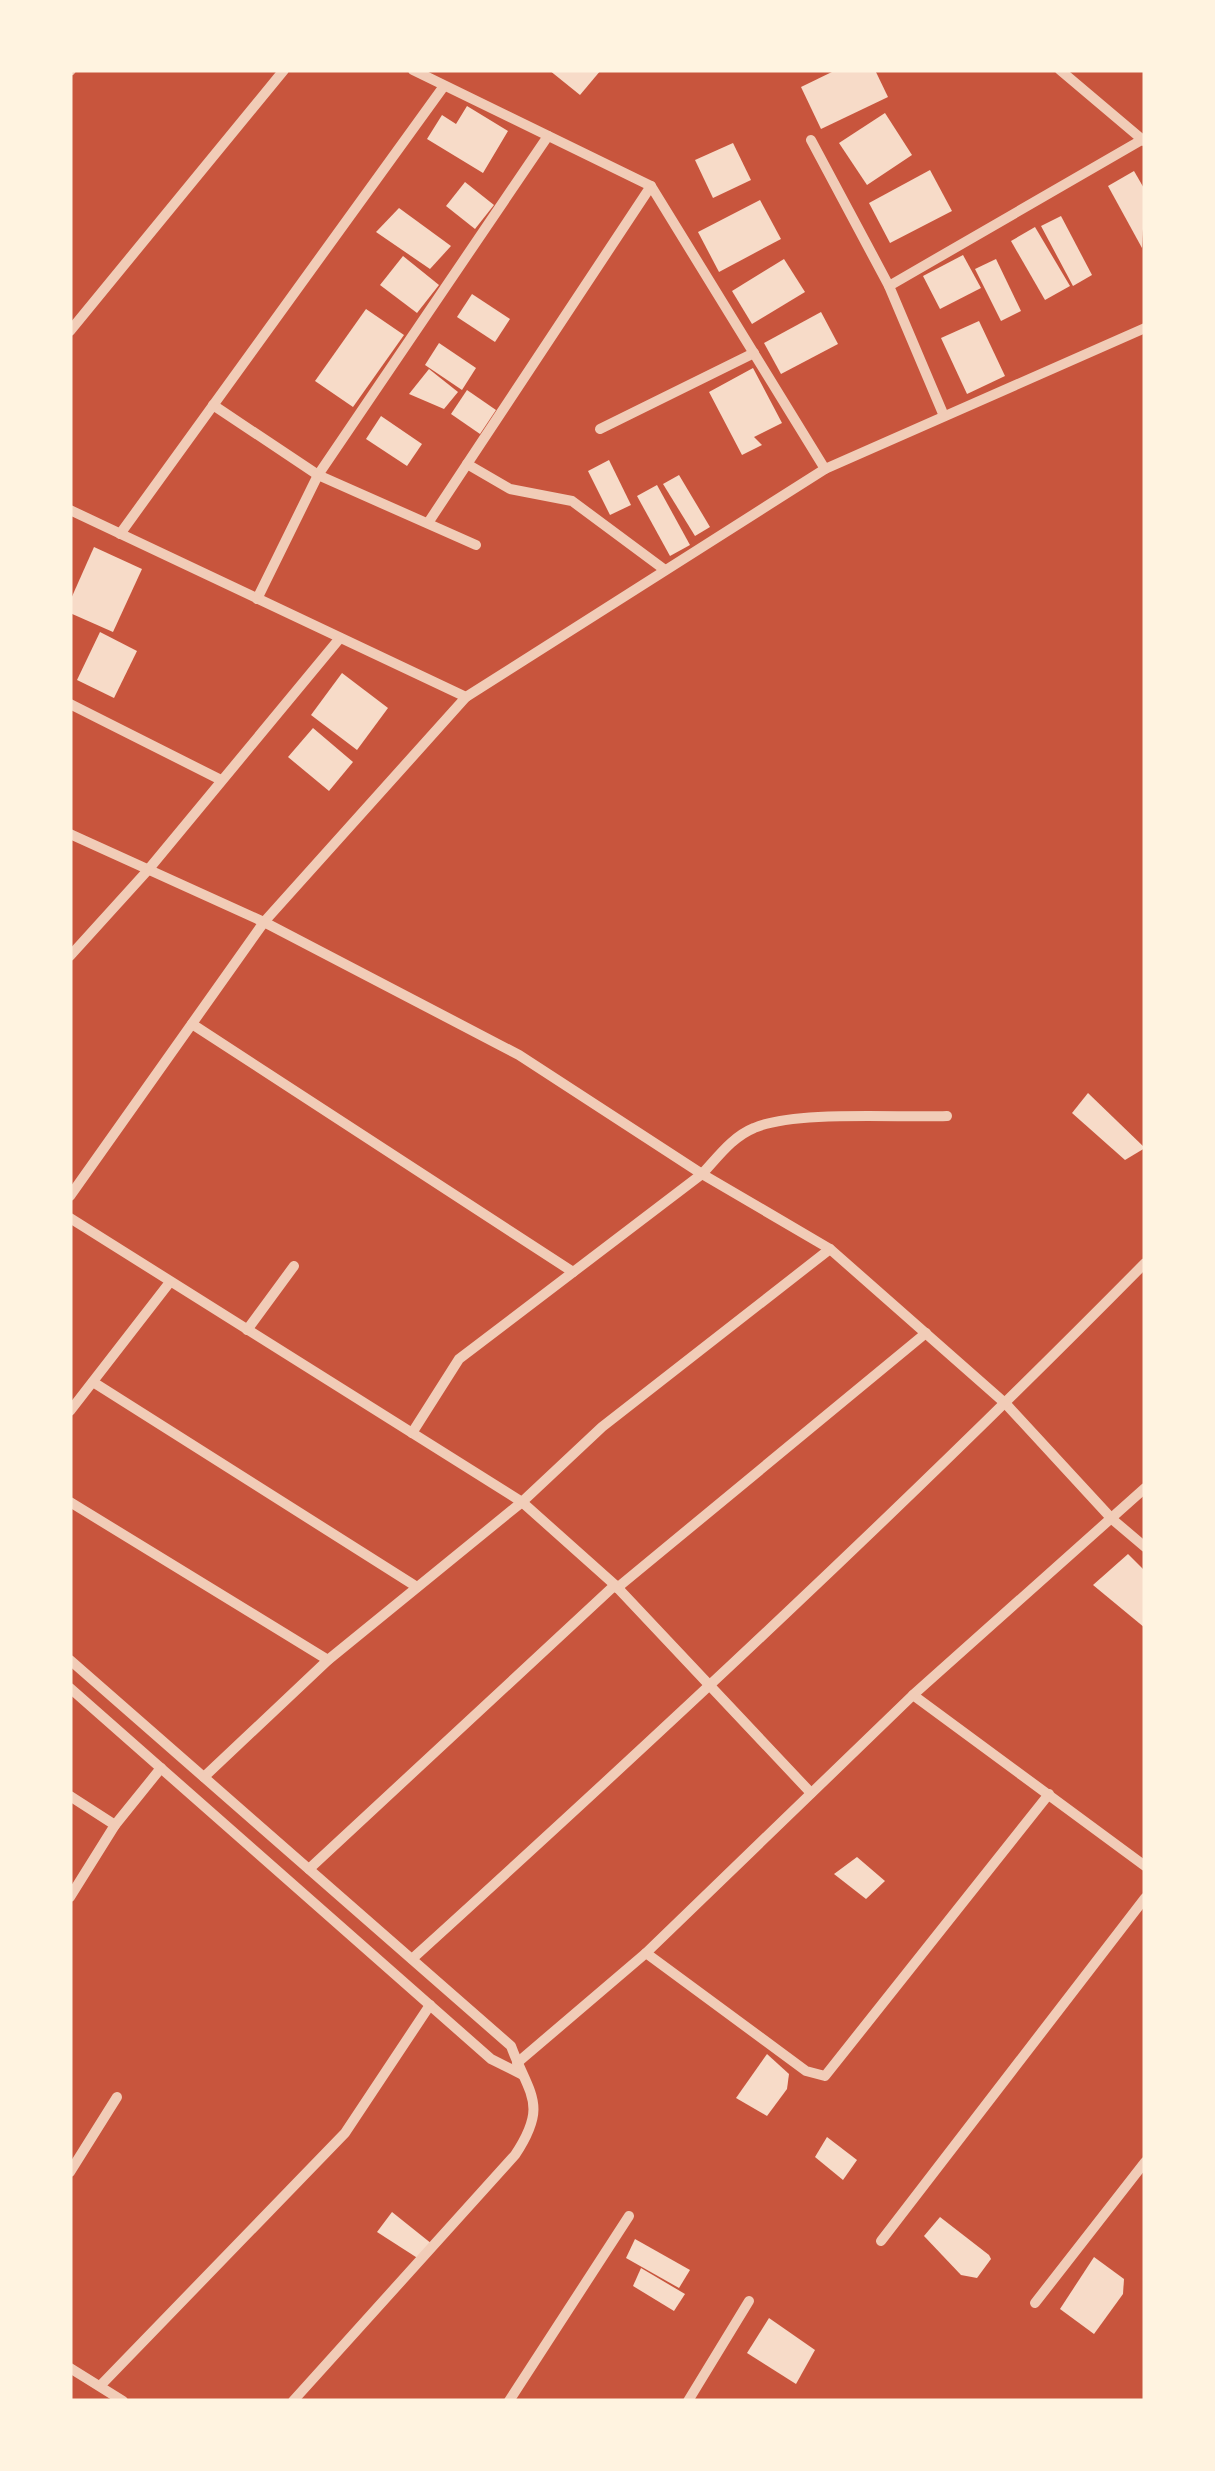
<svg xmlns="http://www.w3.org/2000/svg" width="1215" height="2471" font-family="'DM Sans',sans-serif">
	<style>
		.building { fill: #f7dbc8 }
		.lines { fill: none; stroke-linecap: round; stroke-linejoin: round }
		.minor { stroke: #f1ccb7; stroke-width: 10 }
	</style>
	<rect width="100%" height="100%" fill="#c8553d"/>
	<!-- building -->
	<g class="building">
		<path d="M549,70H601L580,95Z"/>
		<path d="M836,70H875L888,97L821,129L801,87Z"/>
		<path d="M467,106L508,131L483,173L427,139L442,115L456,124Z"/>
		<path d="M885,113L912,155L867,185L839,143Z"/>
		<path d="M733,143L751,180L713,198L695,160Z"/>
		<path d="M930,170L952,211L890,243L869,203Z"/>
		<path d="M1134,171L1145,190L1142,248L1108,186Z"/>
		<path d="M465,182L494,205L475,229L446,206Z"/>
		<path d="M760,200L781,239L719,272L698,232Z"/>
		<path d="M399,208L451,246L430,269L376,232Z"/>
		<path d="M1061,216L1092,275L1073,286L1041,226Z"/>
		<path d="M1035,227L1070,286L1045,300L1011,241Z"/>
		<path d="M963,255L981,288L940,309L923,276Z"/>
		<path d="M403,256L439,285L417,313L380,285Z"/>
		<path d="M784,259L805,292L752,324L732,291Z"/>
		<path d="M996,259L1021,311L1001,321L975,269Z"/>
		<path d="M472,294L510,319L495,342L457,317Z"/>
		<path d="M366,309L404,335L353,407L315,381Z"/>
		<path d="M821,312L838,344L781,374L764,343Z"/>
		<path d="M979,321L1005,376L967,394L941,338Z"/>
		<path d="M439,343L476,368L462,390L425,365Z"/>
		<path d="M753,368L782,423L754,437L762,445L742,455L709,392Z"/>
		<path d="M429,369L458,392L444,409L409,394Z"/>
		<path d="M467,390L496,410L480,434L451,414Z"/>
		<path d="M381,416L422,444L407,466L366,439Z"/>
		<path d="M609,460L631,505L610,515L588,471Z"/>
		<path d="M679,475L710,527L695,536L663,484Z"/>
		<path d="M657,485L690,545L670,556L637,496Z"/>
		<path d="M94,547L142,569L113,632L70,613V601Z"/>
		<path d="M100,632L137,651L114,698L77,680Z"/>
		<path d="M342,673L388,708L357,750L311,715Z"/>
		<path d="M313,728L353,762L329,791L288,757Z"/>
		<path d="M1088,1093L1145,1148L1125,1160L1072,1113Z"/>
		<path d="M1128,1554L1145,1571V1628L1093,1585Z"/>
		<path d="M857,1857L885,1881L866,1899L834,1874Z"/>
		<path d="M767,2054L789,2074L787,2089L767,2116L736,2098Z"/>
		<path d="M827,2137L857,2160L843,2180L815,2157Z"/>
		<path d="M392,2212L432,2244L419,2259L377,2232Z"/>
		<path d="M940,2217L989,2255L991,2259L977,2278L961,2275L924,2236Z"/>
		<path d="M635,2239L690,2270L679,2288L626,2258Z"/>
		<path d="M1094,2257L1124,2279L1123,2294L1094,2334L1060,2309Z"/>
		<path d="M641,2268L685,2294L674,2311L633,2286Z"/>
		<path d="M769,2318L815,2350L796,2384L747,2353Z"/>
	</g>
	<g class="lines">
		<!-- minor -->
		<g class="minor">
			<path d="M413,70L651,186L825,469"/>
			<path d="M1060,70L1144,141"/>
			<path d="M70,71L71,70"/>
			<path d="M811,140L889,286"/>
			<path d="M70,331L284,70"/>
			<path d="M213,405L318,475L476,545"/>
			<path d="M944,416L889,286L1145,138"/>
			<path d="M600,429L754,353"/>
			<path d="M467,464L510,489L572,501L665,570"/>
			<path d="M70,510L466,697"/>
			<path d="M428,523L651,186"/>
			<path d="M120,534L444,86"/>
			<path d="M257,599L318,475L548,136"/>
			<path d="M70,704L221,780"/>
			<path d="M70,834L264,922L519,1055L702,1174L830,1249L1006,1404L1112,1519L1145,1547"/>
			<path d="M70,956L148,870L340,638"/>
			<path d="M192,1024L573,1272"/>
			<path d="M70,1196L264,922L466,697L825,469L1145,328"/>
			<path d="M70,1218L522,1502L615,1585L811,1793"/>
			<path d="M247,1330L294,1266"/>
			<path d="M93,1382L417,1587"/>
			<path d="M70,1411L170,1282"/>
			<path d="M412,1433L459,1359L702,1174C718,1157 732,1137 754,1128C795,1110 899,1118 947,1116"/>
			<path d="M70,1502L328,1660"/>
			<path d="M617,1588L926,1333"/>
			<path d="M70,1660L511,2046C529,2095 549,2104 515,2155L293,2401"/>
			<path d="M70,1688L491,2059L521,2074"/>
			<path d="M913,1695L1145,1866"/>
			<path d="M204,1777L328,1660L522,1502L602,1427L830,1249"/>
			<path d="M70,1796L115,1825L70,1897"/>
			<path d="M115,1825L161,1768"/>
			<path d="M309,1869L615,1585"/>
			<path d="M646,1953L806,2071L825,2076L1049,1794"/>
			<path d="M412,1959C662,1732 908,1503 1145,1263"/>
			<path d="M517,2063L646,1953L913,1695L1145,1488"/>
			<path d="M70,2172L117,2097"/>
			<path d="M881,2241L1145,1898"/>
			<path d="M1035,2303L1145,2162"/>
			<path d="M70,2368L123,2401"/>
			<path d="M100,2386L345,2133L430,2005"/>
			<path d="M509,2401L629,2216"/>
			<path d="M688,2401L749,2301"/>
		</g>
	</g>
	<!-- border -->
	<rect width="1215" height="2471" fill="none" stroke="#fff3e0" stroke-width="145"/>
</svg>
